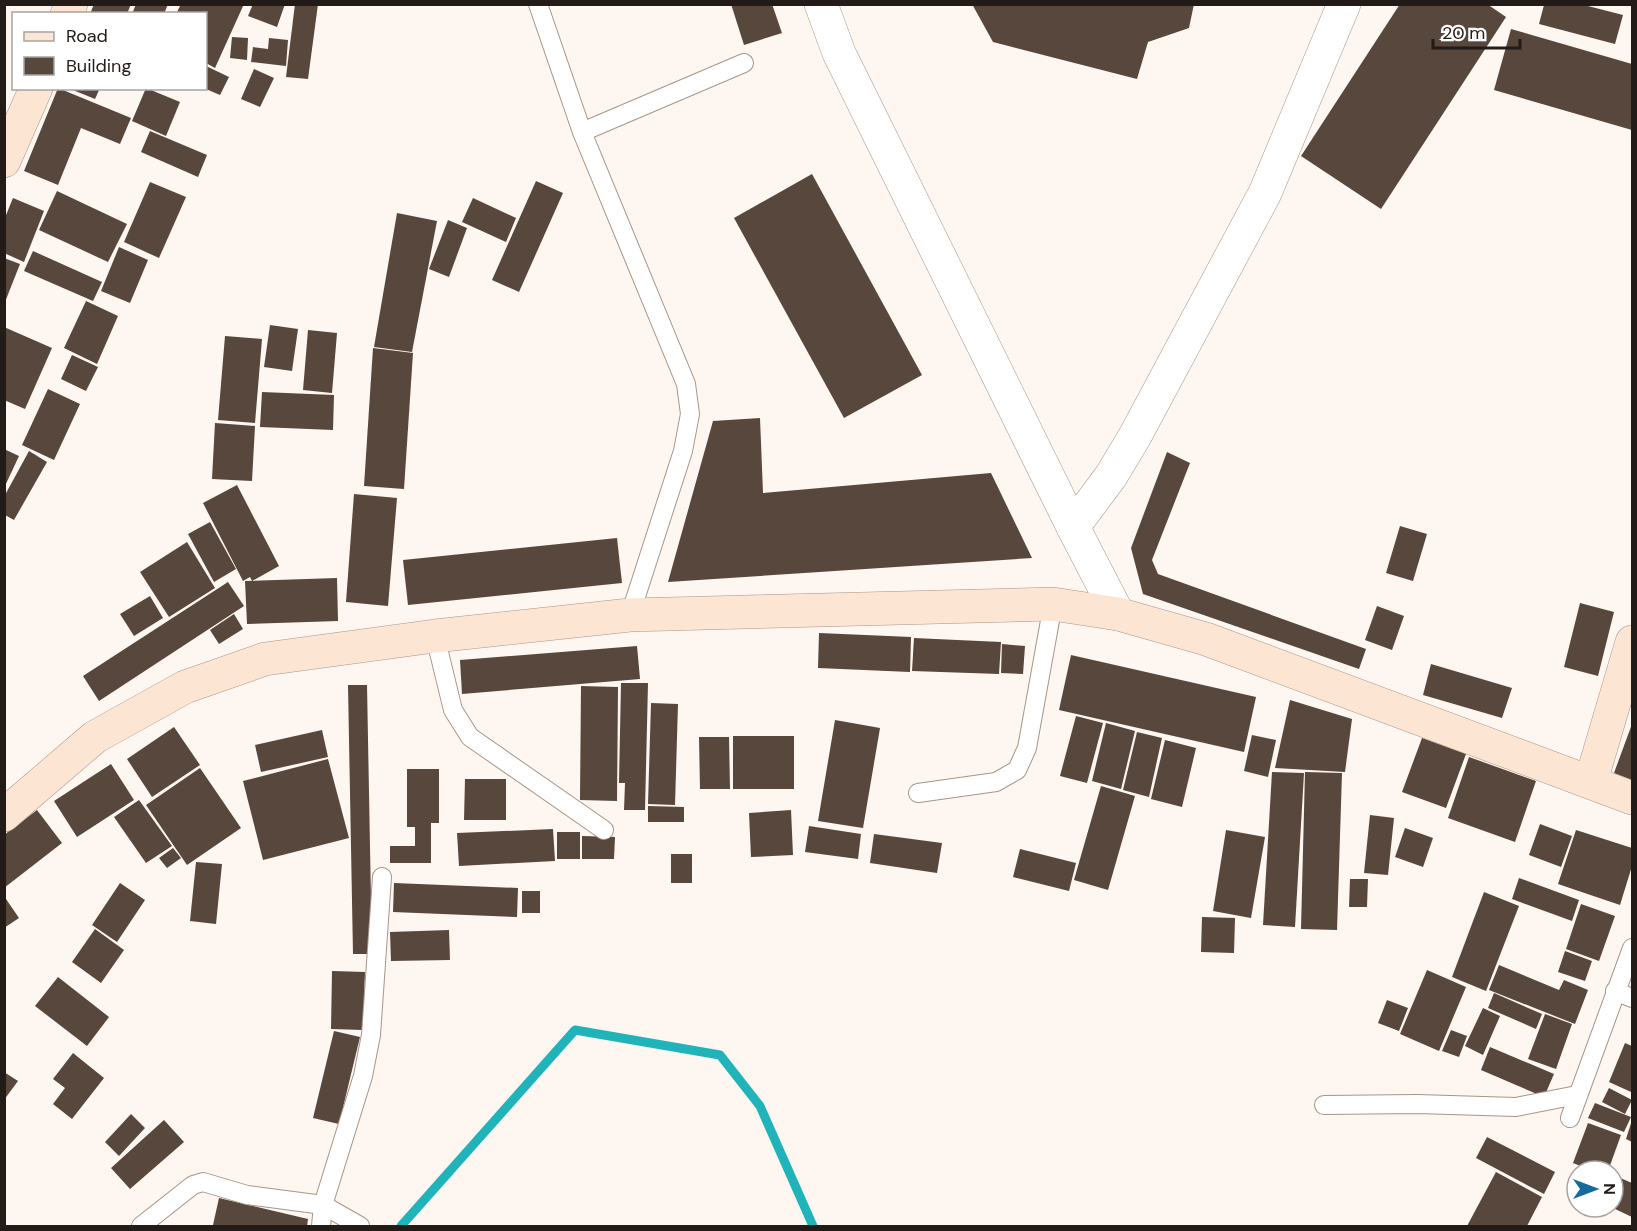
<svg xmlns="http://www.w3.org/2000/svg" width="1637" height="1231" font-family="'DM Sans',sans-serif">
	<style>
		.lines { fill: none; stroke-linecap: round; stroke-linejoin: round }
		.stream { stroke: #20b3ba; stroke-width: 9 }
		.building { fill: #57473d }
		.service-casing { stroke: #a89589; stroke-width: 20 }
		.minor-casing { stroke: #a89589; stroke-width: 34 }
		.secondary-casing { stroke: #a89589; stroke-width: 34 }
		.service { stroke: #fff; stroke-width: 18 }
		.minor { stroke: #fff; stroke-width: 33 }
		.secondary { stroke: #fce5d2; stroke-width: 33 }
	</style>
	<rect width="100%" height="100%" fill="#fef6f0"/>
	<g class="lines">
		<!-- stream -->
		<path class="stream" d="M401,1226L575,1030L720,1055L760,1106L813,1226"/>
	</g>
	<!-- building -->
	<g class="building">
		<path d="M94,4H131L127,14H90Z"/>
		<path d="M136,4H168L164,14H132Z"/>
		<path d="M181,4H244L215,68L206,63V14H176Z"/>
		<path d="M253,4H285L277,27L248,16Z"/>
		<path d="M295,4H318L308,79L286,77Z"/>
		<path d="M731,4H772L782,33L744,45Z"/>
		<path d="M972,4H1194L1189,28L1148,42L1137,79L993,42Z"/>
		<path d="M1400,4H1487L1506,17L1381,209L1301,156Z"/>
		<path d="M1544,5H1584L1623,15L1615,44L1539,24Z"/>
		<path d="M1511,29L1632,64V130L1494,90Z"/>
		<path d="M232,37L248,38L247,60L230,58Z"/>
		<path d="M269,38L288,40L286,66L251,62L253,47L268,49Z"/>
		<path d="M206,66L229,77L220,95L206,89Z"/>
		<path d="M254,69L274,78L260,107L241,99Z"/>
		<path d="M58,88L131,118L120,144L81,128L58,185L24,171Z"/>
		<path d="M68,88H100L95,99Z"/>
		<path d="M146,88L180,102L166,136L132,121Z"/>
		<path d="M150,131L207,155L198,177L141,152Z"/>
		<path d="M812,174L922,375L844,418L734,218Z"/>
		<path d="M536,181L563,193L519,292L492,280Z"/>
		<path d="M150,182L186,197L159,258L124,242Z"/>
		<path d="M57,191L127,224L108,262L39,230Z"/>
		<path d="M13,198L44,211L24,262L4,253V220Z"/>
		<path d="M473,198L516,218L506,242L462,222Z"/>
		<path d="M397,213L437,221L412,352L374,347Z"/>
		<path d="M448,220L467,228L449,277L429,269Z"/>
		<path d="M119,247L148,260L130,303L101,291Z"/>
		<path d="M33,251L102,282L93,301L24,271Z"/>
		<path d="M4,258L20,264L5,302H4Z"/>
		<path d="M86,301L118,316L97,364L64,348Z"/>
		<path d="M270,325L298,329L292,371L264,367Z"/>
		<path d="M4,327L52,348L25,409L4,400Z"/>
		<path d="M308,330L337,333L332,393L303,390Z"/>
		<path d="M225,336L262,339L255,423L218,420Z"/>
		<path d="M373,348L413,353L404,489L364,486Z"/>
		<path d="M72,355L98,367L86,391L61,379Z"/>
		<path d="M48,389L80,404L54,460L22,445Z"/>
		<path d="M262,392L334,395L333,430L260,427Z"/>
		<path d="M760,418L763,493L991,473L1032,558L668,582L713,421Z"/>
		<path d="M215,423L255,426L252,481L212,479Z"/>
		<path d="M4,449L19,456L4,488Z"/>
		<path d="M29,451L47,462L14,520L5,515V495Z"/>
		<path d="M1167,452L1190,463L1152,560L1158,574L1366,649L1359,669L1143,594L1131,548Z"/>
		<path d="M237,485L279,566L252,581L250,577L243,581L203,503Z"/>
		<path d="M354,494L397,498L388,606L346,602Z"/>
		<path d="M210,522L236,569L214,582L188,534Z"/>
		<path d="M1400,526L1427,534L1413,581L1386,573Z"/>
		<path d="M617,538L622,583L408,605L403,560Z"/>
		<path d="M187,542L215,588L169,617L140,572Z"/>
		<path d="M337,578L338,621L247,624L245,581Z"/>
		<path d="M228,582L244,606L99,701L83,676Z"/>
		<path d="M150,596L163,618L134,636L120,614Z"/>
		<path d="M1580,603L1614,612L1598,676L1564,667Z"/>
		<path d="M1377,606L1404,616L1392,650L1365,640Z"/>
		<path d="M234,614L243,629L219,644L210,630Z"/>
		<path d="M819,633L911,637L910,672L818,668Z"/>
		<path d="M914,638L1001,642L999,674L912,671Z"/>
		<path d="M1002,644L1025,646L1023,674L1001,673Z"/>
		<path d="M637,646L640,679L462,694L460,660Z"/>
		<path d="M1071,655L1256,697L1244,752L1059,710Z"/>
		<path d="M1431,664L1512,688L1502,718L1423,695Z"/>
		<path d="M621,683H648L645,810H624L625,783H619Z"/>
		<path d="M348,685H367L372,954H353Z"/>
		<path d="M581,686L618,687L617,801L580,800Z"/>
		<path d="M1290,700L1352,719L1345,772L1275,768Z"/>
		<path d="M651,703L678,704L675,805L648,804Z"/>
		<path d="M1076,716L1103,723L1087,783L1060,776Z"/>
		<path d="M835,720L880,728L863,828L818,821Z"/>
		<path d="M1106,723L1135,731L1121,789L1092,781Z"/>
		<path d="M1632,724V780L1614,773Z"/>
		<path d="M174,727L200,765L152,797L127,759Z"/>
		<path d="M322,730L328,757L261,772L255,745Z"/>
		<path d="M1137,732L1162,738L1149,797L1123,790Z"/>
		<path d="M1252,735L1276,740L1268,777L1244,771Z"/>
		<rect x="733" y="736" width="61" height="53"/>
		<path d="M699,737H729L730,789H700Z"/>
		<path d="M1422,738L1466,754L1446,808L1402,792Z"/>
		<path d="M1165,740L1196,748L1182,807L1151,799Z"/>
		<path d="M1469,757L1536,781L1515,842L1448,818Z"/>
		<path d="M328,759L349,838L263,860L243,781Z"/>
		<path d="M111,764L134,800L77,837L54,801Z"/>
		<path d="M200,768L241,828L187,865L146,805Z"/>
		<path d="M407,769H439V823H431V863H390V846H415V827H407Z"/>
		<path d="M1272,772L1304,773L1295,927L1263,925Z"/>
		<path d="M1305,772L1342,773L1337,930L1301,929Z"/>
		<path d="M465,779H506V820H464Z"/>
		<path d="M1101,786L1135,796L1108,890L1074,880Z"/>
		<path d="M139,800L172,846L146,863L114,817Z"/>
		<path d="M648,806L684,807V822H648Z"/>
		<path d="M37,810L62,843L4,888V835Z"/>
		<path d="M791,810L793,855L751,857L749,813Z"/>
		<path d="M1370,815L1394,818L1388,875L1364,873Z"/>
		<path d="M1540,824L1572,836L1561,867L1529,855Z"/>
		<path d="M809,826L861,834L858,859L805,852Z"/>
		<path d="M1405,828L1433,838L1423,867L1395,857Z"/>
		<path d="M553,829L555,861L459,866L457,833Z"/>
		<path d="M1226,830L1265,837L1251,918L1213,911Z"/>
		<path d="M1576,830L1632,848V866L1620,905L1558,884Z"/>
		<rect x="557" y="832" width="23" height="27"/>
		<path d="M874,834L942,843L937,873L870,863Z"/>
		<path d="M582,836L615,837L614,859H582Z"/>
		<path d="M173,848L181,858L167,868L159,858Z"/>
		<path d="M1020,849L1076,863L1069,891L1013,877Z"/>
		<rect x="671" y="854" width="21" height="29"/>
		<path d="M196,862L222,864L216,924L190,921Z"/>
		<path d="M1519,878L1579,900L1572,921L1512,899Z"/>
		<path d="M1350,879H1368L1367,907H1349Z"/>
		<path d="M120,883L145,900L117,942L92,925Z"/>
		<path d="M394,883L518,888L517,917L393,912Z"/>
		<rect x="522" y="891" width="18" height="22"/>
		<path d="M1484,892L1519,906L1486,991L1452,977Z"/>
		<path d="M4,896L19,918L4,928Z"/>
		<path d="M1581,904L1615,916L1599,961L1566,949Z"/>
		<path d="M1202,917L1235,918L1234,953L1201,952Z"/>
		<path d="M95,929L124,950L101,983L72,962Z"/>
		<path d="M449,930L450,960L391,961L390,932Z"/>
		<path d="M1565,951L1592,961L1585,981L1558,972Z"/>
		<path d="M1499,965L1559,990L1564,980L1588,990L1575,1024L1489,990Z"/>
		<path d="M1427,970L1466,987L1439,1051L1400,1034Z"/>
		<path d="M332,971L365,972L363,1030L331,1029Z"/>
		<path d="M58,977L109,1017L87,1046L35,1006Z"/>
		<path d="M1494,993L1542,1014L1536,1029L1488,1008Z"/>
		<path d="M1387,1000L1408,1008L1399,1031L1378,1023Z"/>
		<path d="M1483,1008L1500,1016L1483,1055L1465,1046Z"/>
		<path d="M1545,1014L1572,1024L1556,1069L1528,1059Z"/>
		<path d="M1451,1030L1467,1036L1459,1057L1442,1051Z"/>
		<path d="M334,1031L360,1037L339,1124L313,1118Z"/>
		<path d="M1625,1043L1632,1046V1087L1631,1092L1609,1082Z"/>
		<path d="M1490,1047L1554,1074L1544,1097L1481,1070Z"/>
		<path d="M73,1053L104,1078L72,1119L53,1104L65,1088L53,1079Z"/>
		<path d="M4,1072L18,1081L4,1100Z"/>
		<path d="M1609,1088L1632,1100L1625,1114L1602,1102Z"/>
		<path d="M1595,1103L1631,1117L1624,1132L1588,1118Z"/>
		<path d="M131,1114L145,1128L119,1156L105,1142Z"/>
		<path d="M164,1120L184,1142L130,1189L111,1168Z"/>
		<path d="M1632,1120V1142L1626,1139Z"/>
		<path d="M1588,1123L1621,1135L1608,1171H1593L1573,1163Z"/>
		<path d="M1487,1137L1555,1172L1544,1194L1476,1158Z"/>
		<path d="M1496,1172L1542,1197L1527,1226H1467Z"/>
		<path d="M1618,1177L1632,1183V1217L1613,1208V1188Z"/>
		<path d="M219,1198L308,1219L307,1226H221L213,1225Z"/>
	</g>
	<g class="lines">
		<!-- service casing -->
		<g class="service-casing">
			<g id="service">
				<path d="M538,4L582,132L686,384L690,414L683,451L630,615"/>
				<path d="M582,132L744,63"/>
				<path d="M435,636L453,710L470,737L604,830"/>
				<path d="M918,793L996,782L1017,770L1027,748L1053,604"/>
				<path d="M1615,991L1632,998"/>
				<path d="M1324,1105L1417,1104L1516,1107L1577,1095"/>
				<path d="M1570,1118L1632,948"/>
				<path d="M141,1226L193,1185L203,1182L247,1195L323,1205L360,1226"/>
				<path d="M321,1226L323,1205L363,1076L371,1035L382,877"/>
			</g>
		</g>
		<!-- minor casing -->
		<g class="minor-casing">
			<g id="minor">
				<path d="M821,4L839,53L1073,527L1118,614"/>
				<path d="M1073,527L1111,476L1135,436L1265,193L1344,4"/>
			</g>
		</g>
		<!-- secondary casing -->
		<g class="secondary-casing">
			<g id="secondary">
				<path d="M67,14L71,4"/>
				<path d="M4,161L36,88"/>
				<path d="M1591,781L1632,642"/>
				<path d="M4,815L95,737L185,687L265,659L435,636L630,615L1053,604L1118,614L1206,639L1632,798"/>
			</g>
		</g>
		<!-- service -->
		<use href="#service" class="service"/>
		<!-- minor -->
		<use href="#minor" class="minor"/>
		<!-- secondary -->
		<use href="#secondary" class="secondary"/>
	</g>
	<!-- border -->
	<rect width="1637" height="1231" fill="none" stroke="#221b17" stroke-width="12"/>
	<!-- legend -->
	<rect x="12" y="12" width="195" height="78" fill="#ffffff" stroke="#a7a4a2" stroke-width="1.5"/>
	<rect x="24" y="32" width="30" height="9" fill="#fce5d2" stroke="#a7a4a2" stroke-width="1.5"/>
	<text x="66" y="42" font-size="18" fill="#221b17">Road</text>
	<rect x="24" y="57" width="30" height="18" fill="#57473d" stroke="#a7a4a2" stroke-width="1.5"/>
	<text x="66" y="72" font-size="18" fill="#221b17">Building</text>
	<!-- north arrow -->
	<g transform="translate(1595 1189) rotate(90)"><circle r="28" fill="#ffffff" stroke="#a7a4a2" stroke-width="1.5"/>
	<path d="M0-4.5L10 22L0 15L-10 22Z" fill="#146a9b"/>
	<text y="-9" font-size="16" font-weight="bold" text-anchor="middle" fill="#221b17">N</text>
	</g>
	<!-- scale -->
	<path d="M1433 39v9h87v-9" fill="none" stroke="#221b17" stroke-width="3"/>
	<text x="1442" y="39" font-size="18" fill="#221b17" stroke="#ffffff" stroke-width="4.5" paint-order="stroke">20 m</text>
</svg>
